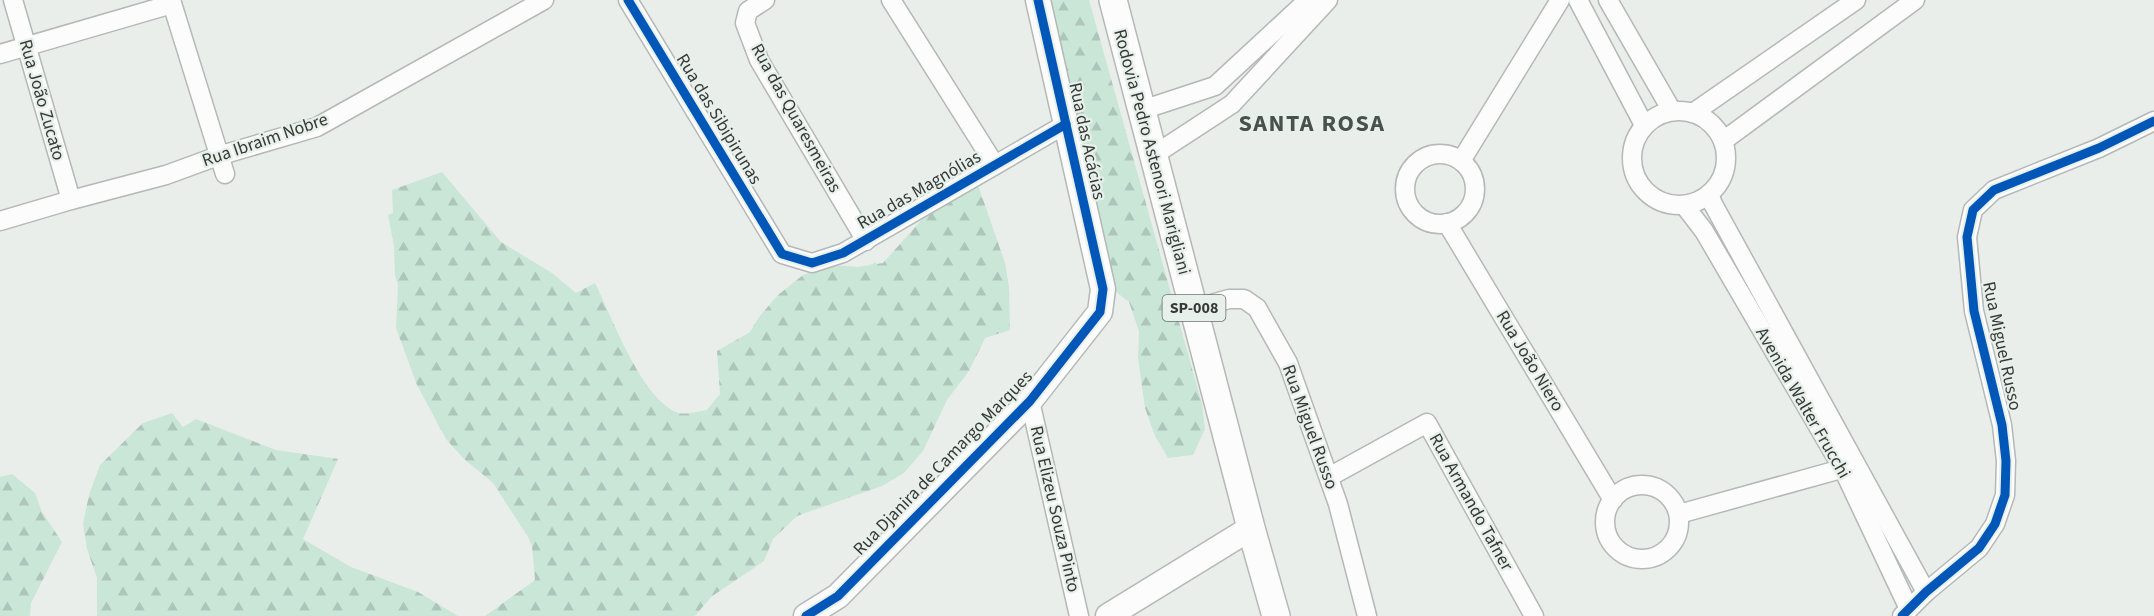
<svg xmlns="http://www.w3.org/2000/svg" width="2154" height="616" font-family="'Source Sans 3',sans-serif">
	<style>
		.forest { fill: url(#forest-firs) }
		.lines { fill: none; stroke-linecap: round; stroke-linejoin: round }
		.street-casing { stroke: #b4b8b6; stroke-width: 21 }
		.secondary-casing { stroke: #b4b8b6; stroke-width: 27 }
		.primary-casing { stroke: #b4b8b6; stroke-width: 30 }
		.street { stroke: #fcfcfc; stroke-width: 18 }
		.secondary { stroke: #fcfcfc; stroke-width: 24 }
		.primary { stroke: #fcfcfc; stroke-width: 27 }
		.cycleway-casing { stroke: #e7f0eb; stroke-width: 13 }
		.cycleway { stroke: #0057b8; stroke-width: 9 }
		.labels { text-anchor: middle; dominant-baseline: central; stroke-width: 4.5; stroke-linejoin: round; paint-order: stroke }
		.shield { fill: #e7f0eb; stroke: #6b706d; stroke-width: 1.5 }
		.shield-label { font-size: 16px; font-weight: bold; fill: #363937 }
		.street-label { font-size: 18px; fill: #363937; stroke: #e7f0eb }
		.district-label { font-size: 24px; font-weight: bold; letter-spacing: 1.5px; fill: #49514d; stroke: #e7f0eb }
	</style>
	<defs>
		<pattern id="forest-firs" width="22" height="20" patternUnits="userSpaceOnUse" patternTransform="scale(1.5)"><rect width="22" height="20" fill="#cae6d7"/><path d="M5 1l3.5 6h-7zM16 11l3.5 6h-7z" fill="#aec6b9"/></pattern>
	</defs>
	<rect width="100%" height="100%" fill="#e9eeeb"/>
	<!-- forest -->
	<g class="forest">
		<path d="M1038,0H1089L1202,404L1205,429L1193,455L1168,458L1155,436L1145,408L1138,358L1139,331L1129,302L1106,284Z"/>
		<path d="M442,172L501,242L552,273L576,293L595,283C612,317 642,401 679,413C687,415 699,411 707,410L720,394L717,351L750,332L759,317L778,295L803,275L831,265L858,267L870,265L876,262V264L883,263L925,216L977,182L1005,263L1009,287L1010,330L985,338L969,371L947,400L923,451L904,473L882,486L797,516L773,539L764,561L711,597L695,616H485L535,580L532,546L528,537L493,483L464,459L446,439L417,385L396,328L398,285L395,275L394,246L388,215L393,213L392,190Z"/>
		<path d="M172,413L183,427L196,419L276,450L338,459L303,539L351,567L418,592L458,616H97V578L87,549L83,524L89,495L100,465L143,423Z"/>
		<path d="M12,474L35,493L42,512L62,542L31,603L30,616H0V477Z"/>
	</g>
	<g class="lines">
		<!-- street casing -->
		<g class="street-casing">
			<g id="street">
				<path d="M13,0L71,200"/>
				<path d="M171,0L225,174"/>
				<path d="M628,0L782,254L812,263L843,253L1066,124"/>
				<path d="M765,0L748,11L745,23L759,60L866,241"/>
				<path d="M891,0L995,165"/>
				<path d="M1578,0L1644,125"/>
				<path d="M1608,0L1672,111"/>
				<path d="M0,54L172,4"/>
				<path d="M1142,110L1215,86L1308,0"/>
				<circle cx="1679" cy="158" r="47"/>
				<path d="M1693,113L1856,0"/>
				<path d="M1723,141L1915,0"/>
				<circle cx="1440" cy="189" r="35"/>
				<path d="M1154,155L1232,104L1328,0"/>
				<path d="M1461,161L1560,0"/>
				<path d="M1709,194L1713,204L1926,592"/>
				<path d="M1684,205L1704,231L1843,469L1909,609"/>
				<path d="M0,221L71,200L166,175L218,156L317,127L544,0"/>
				<path d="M1447,223L1613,500"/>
				<path d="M1194,309L1229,299H1244L1257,308L1288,363L1338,504L1367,616"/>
				<path d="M1030,401L1079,616"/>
				<path d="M1329,477L1427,423L1534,616"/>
				<circle cx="1642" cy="522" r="37"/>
				<path d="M1679,514L1852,466"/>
				<path d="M1902,616L1926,592L1979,548L1995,524L2005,495L2006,461L2002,425L1974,311L1967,237L1973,210L1994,190L2099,148L2154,121"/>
			</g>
		</g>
		<!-- secondary casing -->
		<g class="secondary-casing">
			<g id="secondary">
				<path d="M806,616L838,596L1030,401L1100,312L1103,289L1038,0"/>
				<path d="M1108,616L1251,528"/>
			</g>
		</g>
		<!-- primary casing -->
		<g class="primary-casing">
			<path id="primary" d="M1113,0L1251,528L1276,616"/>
		</g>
		<!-- street -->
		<use href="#street" class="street"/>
		<!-- secondary -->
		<use href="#secondary" class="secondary"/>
		<!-- primary -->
		<use href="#primary" class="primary"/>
		<!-- cycleway casing -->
		<g class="cycleway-casing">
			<g id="cycleway">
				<path d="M628,0L782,254L812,263L843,253L1066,124"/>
				<path d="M806,616L838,596L1030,401L1100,312L1103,289L1038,0"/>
				<path d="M1902,616L1926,592L1979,548L1995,524L2005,495L2006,461L2002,425L1974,311L1967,237L1973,210L1994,190L2099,148L2154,121"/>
			</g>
		</g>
		<!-- cycleway -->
		<use href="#cycleway" class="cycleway"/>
	</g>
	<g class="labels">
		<!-- shield labels -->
		<rect class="shield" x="1162.5" y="295" width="63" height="26" rx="4.5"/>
		<g class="shield-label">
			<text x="1194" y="308">SP-008</text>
		</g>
		<!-- street labels -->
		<g class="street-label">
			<text transform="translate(42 100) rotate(74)">Rua João Zucato</text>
			<text transform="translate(796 118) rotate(61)">Rua das Quaresmeiras</text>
			<text transform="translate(719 119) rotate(59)">Rua das Sibipirunas</text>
			<text transform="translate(265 140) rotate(-19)">Rua Ibraim Nobre</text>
			<text transform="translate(1087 141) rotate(78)">Rua das Acácias</text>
			<text transform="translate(1152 152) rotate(75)">Rodovia Pedro Astenori Marigliani</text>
			<text transform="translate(919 190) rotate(-30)">Rua das Magnólias</text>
			<text transform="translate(2002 346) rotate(78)">Rua Miguel Russo</text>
			<text transform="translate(1530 361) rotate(59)">Rua João Niero</text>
			<text transform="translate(1803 403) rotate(60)">Avenida Walter Frucchi</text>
			<text transform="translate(1310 427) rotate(70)">Rua Miguel Russo</text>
			<text transform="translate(943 463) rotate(-46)">Rua Djanira de Camargo Marques</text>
			<text transform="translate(1471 502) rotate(61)">Rua Armando Tafner</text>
			<text transform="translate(1055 509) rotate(77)">Rua Elizeu Souza Pinto</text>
		</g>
		<!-- district labels -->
		<g class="district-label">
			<text x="1312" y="123">SANTA ROSA</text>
		</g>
	</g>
</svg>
